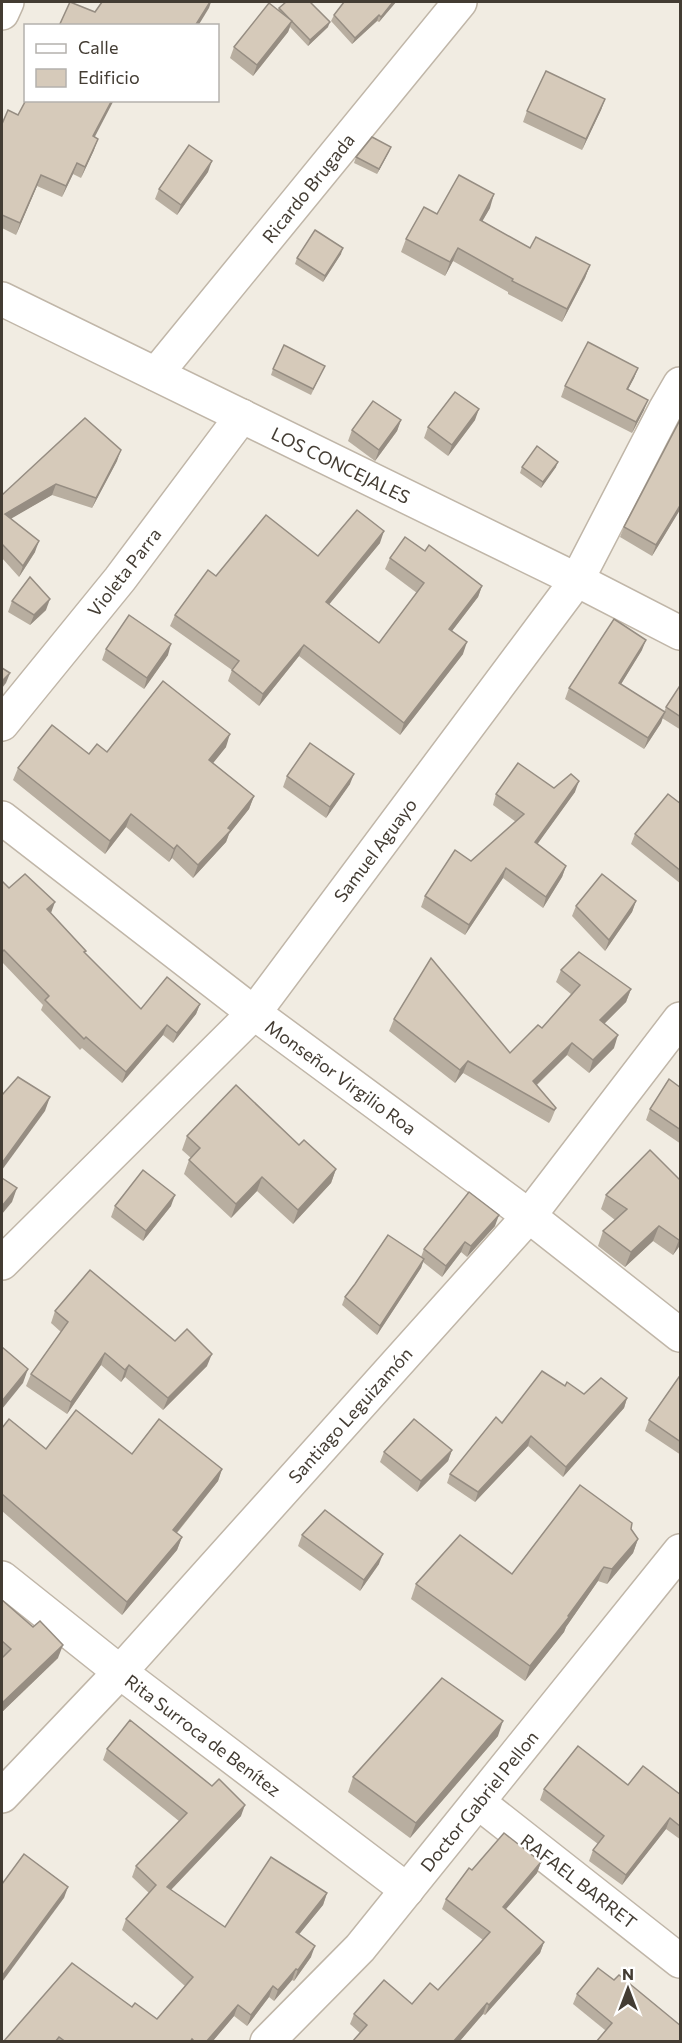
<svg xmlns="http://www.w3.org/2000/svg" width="682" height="2043" font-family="Commissioner,sans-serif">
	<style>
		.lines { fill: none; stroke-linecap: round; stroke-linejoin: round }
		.minor-casing { stroke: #c0b6a8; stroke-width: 36 }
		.tertiary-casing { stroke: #c0b6a8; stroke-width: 36 }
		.minor { stroke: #fff; stroke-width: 33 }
		.tertiary { stroke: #fff; stroke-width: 33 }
		.wall { fill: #b8aea0 }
		.shaded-wall { fill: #968d82 }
		.building { fill: #d6caba; stroke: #968d82; stroke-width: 1.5 }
		.labels { text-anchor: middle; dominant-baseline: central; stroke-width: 5; stroke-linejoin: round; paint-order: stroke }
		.street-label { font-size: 18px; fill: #433c33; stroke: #fff }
	</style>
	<rect width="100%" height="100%" fill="#f1ece2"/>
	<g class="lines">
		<!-- minor casing -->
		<g class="minor-casing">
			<g id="minor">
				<path d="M2,13L7,2"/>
				<path d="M2,299L577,580L680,633"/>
				<path d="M156,374L460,2"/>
				<path d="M2,724L120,579L242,416"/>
				<path d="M2,818L254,1013L529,1216L680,1335"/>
				<path d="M2,1263L254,1013L577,580L665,410L680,384"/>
				<path d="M2,1578L120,1672L407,1890"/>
				<path d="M2,1796L120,1672L529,1216L680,1019"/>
				<path d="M478,1802L680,1961"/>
			</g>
		</g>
		<!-- tertiary casing -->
		<g class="tertiary-casing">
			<path id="tertiary" d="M267,2042L360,1948L680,1551"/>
		</g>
		<!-- minor -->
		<use href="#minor" class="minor"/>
		<!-- tertiary -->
		<use href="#tertiary" class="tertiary"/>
	</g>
	<!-- wall -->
	<g class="wall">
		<path d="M344,2H396L379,22L377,21L352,44L331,21L334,15Z"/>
		<path d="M279,8L328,27L308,46L290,27L288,32L253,76L230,58L234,47L278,10Z"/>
		<path d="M605,99L601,110L582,150L523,122L527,111Z"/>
		<path d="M18,115L94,137V150L81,178L73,174L62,197L37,186L16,235L2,228V124Z"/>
		<path d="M391,147L377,174L354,163L356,157Z"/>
		<path d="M208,172L177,215L155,199L159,189Z"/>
		<path d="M490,208L482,221L530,248L590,265L585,278L562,322L508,294V292L453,261L445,276L401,252L406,239L437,214Z"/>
		<path d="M341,254L323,282L295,264L297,258Z"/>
		<path d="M325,366L311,395L271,375L273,369Z"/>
		<path d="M638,368L634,378L628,389L644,410L632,433L561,397L565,386Z"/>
		<path d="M681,418V508L652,556L620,537L624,527Z"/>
		<path d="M401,420L397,431L375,461L348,441L352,430Z"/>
		<path d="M475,420L448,456L424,438L428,427Z"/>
		<path d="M117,461L92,508L52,495L11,518L35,552L19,577L2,558V495Z"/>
		<path d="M522,467H556L541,488L520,473Z"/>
		<path d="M380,543L329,604L379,643L417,593L385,569L390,558L425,551L482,586L478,597L452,631L463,654L400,735L299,656L259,706L228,681L232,670L170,626L175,615L216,576L318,556Z"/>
		<path d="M12,601L46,610L30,625L8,612Z"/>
		<path d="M106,649L168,655L144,689L102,660Z"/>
		<path d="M642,650L621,684L664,712L666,707L681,684V730L662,718L661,723L644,749L565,699L569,688Z"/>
		<path d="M226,747L213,763L254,796L249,809L229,834L226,842L193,878L172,858L169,862L126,827L105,854L13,780L18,768L107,752Z"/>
		<path d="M287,776L350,784L326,818L283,787Z"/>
		<path d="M554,788L575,792L537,844L566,866L562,877L543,908L503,878L465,935L421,907L425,896L471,861L516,822L493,805L496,794Z"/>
		<path d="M681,804V884L631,844L635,834Z"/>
		<path d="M2,881L9,888L51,913L85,953L141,1009L200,1004L196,1014L173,1043L163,1035L122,1083L82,1048L80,1050L41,1010L43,1005L2,962Z"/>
		<path d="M636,901L632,912L605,951L572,916L576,906Z"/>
		<path d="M561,970L631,989L626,1002L604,1024L614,1048L589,1073L567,1055L537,1085L556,1108L551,1120L549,1123L463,1073L455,1083L389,1031L394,1019L510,1053L542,1028L571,994L556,982Z"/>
		<path d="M681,1088V1144L646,1120L650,1109Z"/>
		<path d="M187,1136L299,1145L336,1169L331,1183L293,1224L257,1191L231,1218L184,1174L189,1160L191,1158L182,1150Z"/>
		<path d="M681,1181V1244L673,1255L653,1241L625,1267L598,1246L603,1231L615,1220L601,1209L606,1195Z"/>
		<path d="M115,1206H171L143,1241L111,1217Z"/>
		<path d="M495,1226L467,1257L461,1252L442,1277L423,1262L421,1268L377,1335L342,1305L345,1297L421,1257L424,1249Z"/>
		<path d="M55,1311L175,1341L207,1366L163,1410L125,1377L121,1382L101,1365L67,1414L26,1386L31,1374L61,1332L51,1323Z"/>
		<path d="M681,1378V1455L645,1431L649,1420Z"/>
		<path d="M565,1386L584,1394L627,1398L624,1408L563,1477L528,1446L475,1502L447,1483L450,1474L502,1423Z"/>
		<path d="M2,1428L46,1449L132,1454L222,1469L218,1481L177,1533L182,1537L177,1550L122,1615L2,1511Z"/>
		<path d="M452,1450L448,1461L417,1492L380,1462L384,1452Z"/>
		<path d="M631,1529L638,1539L633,1553L607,1584L598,1581L566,1627L564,1632L525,1681L411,1599L416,1584L512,1574Z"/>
		<path d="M302,1535L379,1564L360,1591L298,1546Z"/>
		<path d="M2,1600L58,1658L2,1712Z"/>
		<path d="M498,1736L410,1838L348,1792L353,1777Z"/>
		<path d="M107,1749L241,1816L171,1890L225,1927L327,1893L323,1905L299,1934L311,1957L294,1981L292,1980L274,2001L269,1997L247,2026L234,2016L212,2042H3L132,2007L157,2019L185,1986L122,1930L126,1919L149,1893L132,1877L136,1866L179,1821L103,1760Z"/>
		<path d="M628,1785L681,1795V1840L666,1829L622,1885L589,1861L593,1850L598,1844L540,1800L544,1789Z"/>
		<path d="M541,1862L537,1873L506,1909L544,1942L540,1953L485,2015L483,2014L459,2042H352L360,2033L350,2024L354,2014L412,2004L438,1990L483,1940L442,1909L446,1899L472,1870Z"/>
		<path d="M614,1980L681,2026L605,2030L573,2004L577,1994Z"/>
	</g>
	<!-- shaded-wall -->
	<g class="shaded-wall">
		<path d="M210,2H211L209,8L198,26H195Z"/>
		<path d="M393,2H396L379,22L381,17Z"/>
		<path d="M379,15L377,21L352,44L355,38Z"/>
		<path d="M292,21L288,32L253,76L257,65Z"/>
		<path d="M330,22L328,27L308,46L310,40Z"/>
		<path d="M605,99L601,110L582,150L586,139Z"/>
		<path d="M112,100H114L89,148L93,136Z"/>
		<path d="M98,139L94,150L81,178L85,167Z"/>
		<path d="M391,147L389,152L377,174L379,169Z"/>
		<path d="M212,161L208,172L177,215L181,205Z"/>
		<path d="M77,163L73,174L62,197L66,186Z"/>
		<path d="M41,175L37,186L16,235L20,223Z"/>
		<path d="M494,194L490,208L475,234L480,220Z"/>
		<path d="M343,248L341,254L323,282L325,276Z"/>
		<path d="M458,248L453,261L445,276L450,262Z"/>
		<path d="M590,265L585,278L562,322L567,309Z"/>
		<path d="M638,368L634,378L623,399L627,389Z"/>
		<path d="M648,400L644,410L632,433L636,422Z"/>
		<path d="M479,409L475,420L448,456L452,445Z"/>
		<path d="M401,420L397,431L375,461L379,450Z"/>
		<path d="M121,450L117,461L92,508L96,498Z"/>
		<path d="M558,462L556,467L541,488L543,482Z"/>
		<path d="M56,484L52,495L2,524L5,514Z"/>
		<path d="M681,504V508L652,556L656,545Z"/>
		<path d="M384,531L380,543L322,613L326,602Z"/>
		<path d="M39,541L35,552L19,577L23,566Z"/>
		<path d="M482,586L478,597L445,640L449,629Z"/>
		<path d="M50,599L46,610L30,625L34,615Z"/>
		<path d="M646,640L642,650L615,694L619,683Z"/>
		<path d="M467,642L463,654L400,735L404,723Z"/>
		<path d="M171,644L168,655L144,689L147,678Z"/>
		<path d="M304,645L299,656L259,706L263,694Z"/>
		<path d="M10,673L6,683L2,688V681Z"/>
		<path d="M665,712L661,723L644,749L648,738Z"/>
		<path d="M230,734L226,747L205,773L209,760Z"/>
		<path d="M354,774L350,784L326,818L330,807Z"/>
		<path d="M579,781L575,792L531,853L535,842Z"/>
		<path d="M254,796L249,809L229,834L226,842L193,878L198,865Z"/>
		<path d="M131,814L126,827L105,854L110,841Z"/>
		<path d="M177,845L172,858L169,862L174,849Z"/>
		<path d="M566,866L562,877L543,908L546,897Z"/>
		<path d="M506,868L503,878L465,935L469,925Z"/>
		<path d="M636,901L632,912L605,951L609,940Z"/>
		<path d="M55,902L51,913L47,909Z"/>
		<path d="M631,989L626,1002L595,1033L600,1020Z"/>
		<path d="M200,1004L196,1014L173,1043L177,1033Z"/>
		<path d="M167,1025L163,1035L122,1083L126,1072Z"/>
		<path d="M618,1035L614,1048L589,1073L593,1060Z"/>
		<path d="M572,1043L567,1055L528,1093L533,1081Z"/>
		<path d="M468,1061L463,1073L455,1083L460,1070Z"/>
		<path d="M50,1097L45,1111L2,1170V1163Z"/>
		<path d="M336,1169L331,1183L293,1224L298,1210Z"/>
		<path d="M262,1177L257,1191L231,1218L236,1204Z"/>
		<path d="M17,1188L12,1202L2,1214V1206Z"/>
		<path d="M175,1195L171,1206L143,1241L146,1231Z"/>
		<path d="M499,1215L495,1226L467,1257L471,1246Z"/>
		<path d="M659,1226L653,1241L625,1267L631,1252Z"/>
		<path d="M681,1237V1244L673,1255L679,1240Z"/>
		<path d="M465,1242L461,1252L442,1277L446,1266Z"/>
		<path d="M424,1259L421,1268L377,1335L380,1326Z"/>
		<path d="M105,1353L101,1365L67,1414L71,1402Z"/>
		<path d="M212,1354L207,1366L163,1410L168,1398Z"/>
		<path d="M129,1365L125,1377L121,1382L125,1370Z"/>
		<path d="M28,1369L23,1383L2,1409V1401Z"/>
		<path d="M627,1398L624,1408L563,1477L566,1467Z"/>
		<path d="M531,1436L528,1446L475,1502L478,1492Z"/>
		<path d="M452,1450L448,1461L417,1492L421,1481Z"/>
		<path d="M222,1469L218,1481L169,1542L173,1530Z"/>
		<path d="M182,1537L177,1550L122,1615L127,1602Z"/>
		<path d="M638,1539L633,1553L607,1584L612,1569Z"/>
		<path d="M383,1554L379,1564L360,1591L364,1580Z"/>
		<path d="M604,1567L598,1581L566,1627L564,1632L525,1681L530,1666L568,1616Z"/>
		<path d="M63,1645L58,1658L2,1712V1703Z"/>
		<path d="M503,1721L498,1736L410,1838L416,1823Z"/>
		<path d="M245,1805L241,1816L163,1898L167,1887Z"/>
		<path d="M670,1818L666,1829L622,1885L626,1875Z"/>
		<path d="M541,1862L537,1873L499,1917L503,1907Z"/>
		<path d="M68,1887L64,1898L2,1982V1976Z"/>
		<path d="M327,1893L323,1905L292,1943L296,1932Z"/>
		<path d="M544,1942L540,1953L485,2015L489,2005Z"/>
		<path d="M315,1946L311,1957L294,1981L298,1970Z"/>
		<path d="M296,1969L292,1980L274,2001L278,1990Z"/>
		<path d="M273,1986L269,1997L247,2026L251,2015Z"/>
		<path d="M487,2003L483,2014L459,2042H453Z"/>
		<path d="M238,2005L234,2016L212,2042H206Z"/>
	</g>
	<!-- building -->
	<g class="building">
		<path d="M70,2L95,12L102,2H210L195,26H59Z"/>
		<path d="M286,2H310L330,22L310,40L279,8Z"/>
		<path d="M344,2H393L381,17L379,15L355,38L334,15Z"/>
		<path d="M269,3L292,21L257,65L234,47Z"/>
		<path d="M546,71L605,99L586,139L527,111Z"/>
		<path d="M26,100H112L93,136L98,139L85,167L77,163L66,186L41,175L20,223L2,215V124L8,110L18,115Z"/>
		<path d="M372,137L391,147L379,169L356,157Z"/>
		<path d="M189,145L212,161L181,205L159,189Z"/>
		<path d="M459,175L494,194L480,220L530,248L536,237L590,265L567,309L512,281L513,279L458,248L450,262L406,239L424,207L437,214Z"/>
		<path d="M315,230L343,248L325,276L297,258Z"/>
		<path d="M588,342L638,368L627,389L648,400L636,422L565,386Z"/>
		<path d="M284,345L325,366L313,389L273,369Z"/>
		<path d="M455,392L479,409L452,445L428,427Z"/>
		<path d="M373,401L401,420L379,450L352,430Z"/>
		<path d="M85,418L121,450L96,498L56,484L5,514L39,541L23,566L2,544V495Z"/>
		<path d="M681,418V504L656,545L624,527Z"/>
		<path d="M537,446L558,462L543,482L522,467Z"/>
		<path d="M357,510L384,531L326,602L379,643L424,583L390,558L405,537L425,551L429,545L482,586L449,629L467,642L404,723L304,645L263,694L232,670L239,661L175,615L208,570L216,576L266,515L318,556Z"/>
		<path d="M30,577L50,599L34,615L12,601Z"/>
		<path d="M129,615L171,644L147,678L106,649Z"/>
		<path d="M614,619L646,640L619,683L665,712L648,738L569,688Z"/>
		<path d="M2,668L10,673L2,681Z"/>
		<path d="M163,681L230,734L209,760L254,796L228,828L231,830L198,865L177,845L174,849L131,814L110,841L18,768L52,725L89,754L97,744L107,752Z"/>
		<path d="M681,684V717L666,707Z"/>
		<path d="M310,743L354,774L330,807L287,776Z"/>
		<path d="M518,763L554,788L571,774L579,781L535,842L566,866L546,897L506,868L469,925L425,896L455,850L471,861L524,814L496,794Z"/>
		<path d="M668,794L681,804V871L635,834Z"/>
		<path d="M25,874L55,902L47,909L86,951L84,952L141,1009L167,977L200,1004L177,1033L167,1025L126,1072L86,1037L84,1039L45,1000L49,996L4,950L2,952V881L9,888Z"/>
		<path d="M602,874L636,901L609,940L576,906Z"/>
		<path d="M579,952L631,989L600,1020L618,1035L593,1060L572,1043L533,1081L556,1108L554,1110L468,1061L460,1070L394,1019L431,958L510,1053L538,1025L542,1028L580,985L561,970Z"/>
		<path d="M18,1077L50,1097L2,1163V1095Z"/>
		<path d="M669,1079L681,1088V1130L650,1109Z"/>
		<path d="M236,1085L299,1145L304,1140L336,1169L298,1210L262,1177L236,1204L189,1160L200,1148L187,1136Z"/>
		<path d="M650,1150L681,1181V1237L679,1240L659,1226L631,1252L603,1231L627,1209L606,1195Z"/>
		<path d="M143,1170L175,1195L146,1231L115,1206Z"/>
		<path d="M2,1178L17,1188L2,1206Z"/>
		<path d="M469,1192L499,1215L471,1246L465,1242L446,1266L424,1249Z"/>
		<path d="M388,1235L424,1259L380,1326L345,1297L355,1284Z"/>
		<path d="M90,1270L175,1341L187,1329L212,1354L168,1398L129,1365L125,1370L105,1353L71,1402L31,1374L68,1322L55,1311Z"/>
		<path d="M2,1347L28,1369L2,1401Z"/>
		<path d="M542,1371L565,1386L567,1382L584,1394L601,1378L627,1398L566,1467L531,1436L478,1492L450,1474L496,1417L502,1423Z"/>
		<path d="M679,1377L681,1378V1442L649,1420Z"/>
		<path d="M76,1410L132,1454L159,1419L222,1469L173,1530L182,1537L127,1602L2,1494V1428L9,1419L46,1449Z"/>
		<path d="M414,1419L452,1450L421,1481L384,1452Z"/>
		<path d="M580,1485L632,1523L631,1529L638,1539L612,1569L604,1567L568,1616L569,1617L530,1666L416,1584L460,1535L512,1574Z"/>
		<path d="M325,1510L383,1554L364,1580L302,1535Z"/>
		<path d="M2,1600L33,1627L40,1621L63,1645L2,1703V1658L11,1649L2,1641Z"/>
		<path d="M442,1678L503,1721L416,1823L353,1777Z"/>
		<path d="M130,1720L212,1786L219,1779L245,1805L167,1887L225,1927L271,1857L327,1893L296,1932L315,1946L298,1970L296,1969L278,1990L273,1986L251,2015L238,2005L206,2042H195L192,2039L190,2042H66L59,2037L55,2042H3L72,1963L132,2007L135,2003L157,2019L193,1977L126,1919L156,1885L136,1866L187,1813L107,1749Z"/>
		<path d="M578,1746L628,1785L643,1766L681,1795V1827L670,1818L626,1875L593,1850L604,1836L544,1789Z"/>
		<path d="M504,1833L541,1862L503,1907L544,1942L489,2005L487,2003L453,2042H352L367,2025L354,2014L384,1980L412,2004L430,1983L438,1990L490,1932L446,1899L469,1868L472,1870Z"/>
		<path d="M24,1854L68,1887L2,1976V1884Z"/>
		<path d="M598,1968L614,1980L619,1975L681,2026V2042H596L612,2023L577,1994Z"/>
	</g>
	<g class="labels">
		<!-- street labels -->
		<g class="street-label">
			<text transform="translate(308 188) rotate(-51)">Ricardo Brugada</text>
			<text transform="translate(341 465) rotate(26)">LOS CONCEJALES</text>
			<text transform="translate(124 572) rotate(-52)">Violeta Parra</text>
			<text transform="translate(375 850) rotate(-53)">Samuel Aguayo</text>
			<text transform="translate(341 1077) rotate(36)">Monseñor Virgilio Roa</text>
			<text transform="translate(350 1415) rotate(-48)">Santiago Leguizamón</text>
			<text transform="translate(203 1735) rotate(37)">Rita Surroca de Benítez</text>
			<text transform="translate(479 1801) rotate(-51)">Doctor Gabriel Pellon</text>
			<text transform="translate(579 1881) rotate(38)">RAFAEL BARRET</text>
		</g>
	</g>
	<!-- border -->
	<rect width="682" height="2043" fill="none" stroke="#433c33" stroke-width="6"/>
	<!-- legend -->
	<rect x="24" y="24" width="195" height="78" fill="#ffffff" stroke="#b4b1ad" stroke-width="1.5"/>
	<rect x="36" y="44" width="30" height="9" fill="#ffffff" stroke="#b4b1ad" stroke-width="1.5"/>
	<text x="78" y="54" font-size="18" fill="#433c33">Calle</text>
	<rect x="36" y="69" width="30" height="18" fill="#d6caba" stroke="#b4b1ad" stroke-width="1.5"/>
	<text x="78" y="84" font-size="18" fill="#433c33">Edificio</text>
	<!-- north arrow -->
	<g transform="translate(628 1989)" stroke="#ffffff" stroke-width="4.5" paint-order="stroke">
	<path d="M0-4.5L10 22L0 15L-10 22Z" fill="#433c33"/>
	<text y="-9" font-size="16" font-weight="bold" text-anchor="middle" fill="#433c33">N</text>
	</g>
</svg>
